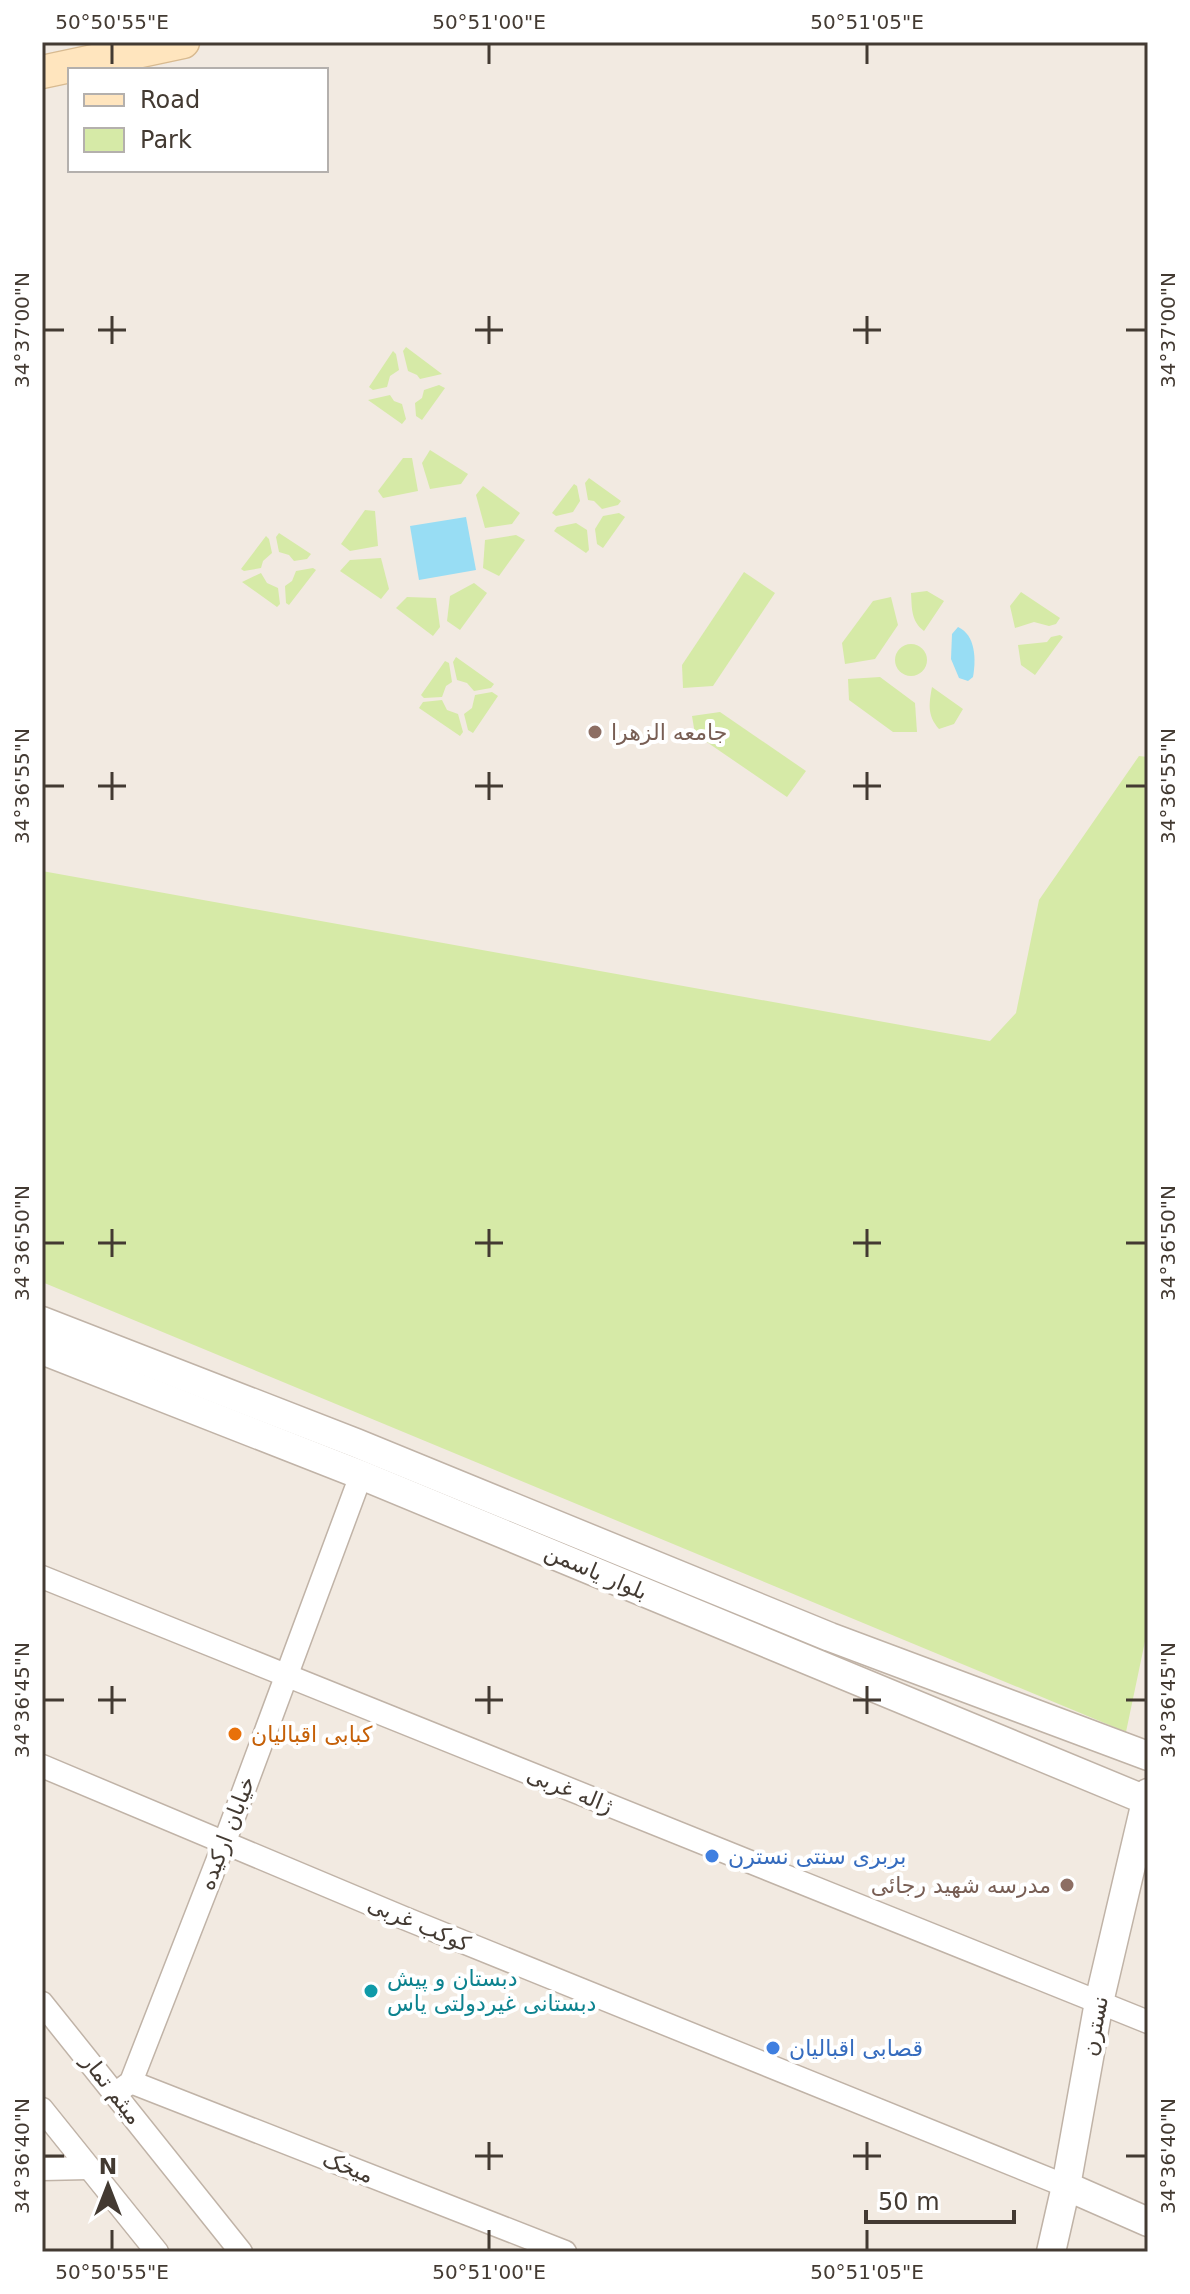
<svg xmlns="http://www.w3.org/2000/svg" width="1190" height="2294" font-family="'DejaVu Sans',Vazirmatn,sans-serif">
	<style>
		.green { fill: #d6eaa7 }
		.water { fill: #98ddf4 }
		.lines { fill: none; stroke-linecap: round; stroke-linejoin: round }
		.minor-casing { stroke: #c0b3a7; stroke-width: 25 }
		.tertiary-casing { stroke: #c0b3a7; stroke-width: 31 }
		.secondary-casing { stroke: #d8ba90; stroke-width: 35 }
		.minor { stroke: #fff; stroke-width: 22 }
		.tertiary { stroke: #fff; stroke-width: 28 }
		.secondary { stroke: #ffe5be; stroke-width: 32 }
		.ticks { fill: none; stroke: #433a32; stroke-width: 3 }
		.education-dot { fill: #8d6e63; stroke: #fff; stroke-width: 3 }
		.food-dot { fill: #e8710a; stroke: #fff; stroke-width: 3 }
		.shop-dot { fill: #3f7fe0; stroke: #fff; stroke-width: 3 }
		.culture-dot { fill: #0f9aa8; stroke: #fff; stroke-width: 3 }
		.labels { text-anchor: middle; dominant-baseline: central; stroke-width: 8; stroke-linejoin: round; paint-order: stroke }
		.education-label { font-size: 22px; fill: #785e54; stroke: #fff; text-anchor: start }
		.street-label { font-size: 22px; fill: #433a32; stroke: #fff }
		.food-label { font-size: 22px; fill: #c56008; stroke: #fff; text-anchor: start }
		.shop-label { font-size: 22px; fill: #366cbe; stroke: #fff; text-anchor: start }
		.culture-label { font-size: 22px; fill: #0d838f; stroke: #fff; text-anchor: start }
		.neatline { fill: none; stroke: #433a32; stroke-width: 3 }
		.ticks-label { font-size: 20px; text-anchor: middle; fill: #433a32 }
	</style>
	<rect width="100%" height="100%" fill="#f2eae1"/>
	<!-- green -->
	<g class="green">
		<path d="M406,347L442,374L420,379L417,375L408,371L403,351Z"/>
		<path d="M393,351L396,354L399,370L390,376L387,387L373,390L369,387Z"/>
		<path d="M439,385L445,388L422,420L416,416L415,403L422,398L424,390Z"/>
		<path d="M390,395L394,401L402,404L406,419L402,424L368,400Z"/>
		<path d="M430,450L468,474L461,484L430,489L422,463Z"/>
		<path d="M403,458H412L418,491L383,498L378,491Z"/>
		<path d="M589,478L621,501L618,505L602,509L594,501L588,500L585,483Z"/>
		<path d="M574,484L577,486L580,501L573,512L556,516L552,513Z"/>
		<path d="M483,486L520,513L512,524L485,528L476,495Z"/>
		<path d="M365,510L375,511L378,546L350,551L341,544Z"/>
		<path d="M619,513L625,517L603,548L597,544L595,529L603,516Z"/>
		<path d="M576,523L587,530L589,550L586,553L554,531L557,527Z"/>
		<path d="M279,533L311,554L307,559L294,561L289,555L279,552L276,537Z"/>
		<path d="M516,535L525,540L499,576L483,568L485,540Z"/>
		<path d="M266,536L269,539L272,553L263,561L261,568L244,571L241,569Z"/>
		<path d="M381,558L389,589L381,599L340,571L350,560Z"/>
		<path d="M313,568L316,570L289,605L286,603L285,586L292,581L296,571Z"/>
		<path d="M744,572L775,593L713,686L683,688L682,665Z"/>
		<path d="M261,573L267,583L278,588L280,604L277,607L242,582Z"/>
		<path d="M474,583L487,593L460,630L447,621L450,596Z"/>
		<path d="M927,591L944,601L924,631C911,621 912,609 911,593Z"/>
		<path d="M1021,592L1060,618L1056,624L1049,626L1034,622L1015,628L1010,606Z"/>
		<path d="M407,597L436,598L440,627L433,636L396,608Z"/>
		<path d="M891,597L898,625L875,659L845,664L842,643L873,601Z"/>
		<path d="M1060,635L1063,637L1035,675L1021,665L1018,645L1047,642L1051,637Z"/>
		<circle cx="911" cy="660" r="16"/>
		<path d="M456,657L494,684L491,688L474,691L467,683L457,680L453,662Z"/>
		<path d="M445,661L449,663L452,682L446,686L442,697L424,698L421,695Z"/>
		<path d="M880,677L915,703L917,732H893L849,700L848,679Z"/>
		<path d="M932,687L963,709L954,724L939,729C927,715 929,704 932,687Z"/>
		<path d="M492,692L498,696L473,733L468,730L464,714L472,708L475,695Z"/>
		<path d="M442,700L447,710L458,714L463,732L460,736L419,708L423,702Z"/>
		<path d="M720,712L806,771L787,797L695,734L692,716Z"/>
		<path d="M1139,756L1148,757V1627L1126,1732L42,1282V871L990,1041L1016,1013L1039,900Z"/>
	</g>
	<!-- water -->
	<g class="water">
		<path d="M466,517L476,570L419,580L410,526Z"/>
		<path d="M958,627C976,635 976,660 973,677L968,681L959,678L951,659L952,634Z"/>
	</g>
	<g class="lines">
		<!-- minor casing -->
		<g class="minor-casing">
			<g id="minor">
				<path d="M42,1577L1148,2022"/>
				<path d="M42,1766L404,1918L1066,2186"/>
				<path d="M42,2003L241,2252"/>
				<path d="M131,2082L565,2252"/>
				<path d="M116,2093L131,2082L225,1841L361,1475"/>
				<path d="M42,2109L157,2252"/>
				<path d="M42,2169L88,2168"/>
			</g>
		</g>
		<!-- tertiary casing -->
		<g class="tertiary-casing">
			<g id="tertiary">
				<path d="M42,1321L356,1443L830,1637L1148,1756"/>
				<path d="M42,1350L361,1475L1148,1801"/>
				<path d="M1066,2186L1148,2222"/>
				<path d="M1051,2252L1066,2186L1099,2002L1148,1793"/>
			</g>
		</g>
		<!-- secondary casing -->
		<g class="secondary-casing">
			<path id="secondary" d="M42,72L183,42"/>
		</g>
		<!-- minor -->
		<use href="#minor" class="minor"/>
		<!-- tertiary -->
		<use href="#tertiary" class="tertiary"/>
		<!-- secondary -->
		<use href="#secondary" class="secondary"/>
	</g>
	<!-- ticks -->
	<path class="ticks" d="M112,44V64M489,44V64M867,44V64M112,316V344M489,316V344M867,316V344M44,330H64M98,330H126M475,330H503M853,330H881M1126,330H1146M112,772V800M489,772V800M867,772V800M44,786H64M98,786H126M475,786H503M853,786H881M1126,786H1146M112,1229V1257M489,1229V1257M867,1229V1257M44,1243H64M98,1243H126M475,1243H503M853,1243H881M1126,1243H1146M112,1686V1714M489,1686V1714M867,1686V1714M44,1700H64M98,1700H126M475,1700H503M853,1700H881M1126,1700H1146M489,2142V2170M867,2142V2170M44,2156H64M475,2156H503M853,2156H881M1126,2156H1146M112,2230V2250M489,2230V2250M867,2230V2250"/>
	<!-- markers -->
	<g class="education-dot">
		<circle cx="595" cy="732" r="8"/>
		<circle cx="1067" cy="1885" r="8"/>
	</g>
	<circle class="food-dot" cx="235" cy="1734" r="8"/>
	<g class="shop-dot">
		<circle cx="712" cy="1856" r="8"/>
		<circle cx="773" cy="2048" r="8"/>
	</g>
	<circle class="culture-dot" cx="371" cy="1991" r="8"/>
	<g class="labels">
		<!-- education labels -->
		<g class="education-label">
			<text x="611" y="732">جامعه الزهرا</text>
			<text x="1051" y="1885" text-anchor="end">مدرسه شهید رجائی</text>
		</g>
		<!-- street labels -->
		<g class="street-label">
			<text transform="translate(596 1572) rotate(23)">بلوار یاسمن</text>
			<text transform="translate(570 1790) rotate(22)">ژاله غربی</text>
			<text transform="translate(227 1833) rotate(-69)">خیابان ارکیده</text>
			<text transform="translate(419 1924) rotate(23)">کوکب غربی</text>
			<text transform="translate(1095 2026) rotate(-79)">نسترن</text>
			<text transform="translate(112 2089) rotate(52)">میثم تمار</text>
			<text transform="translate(348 2167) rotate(21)">میخک</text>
		</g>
		<!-- food labels -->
		<g class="food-label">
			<text x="251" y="1734">کبابی اقبالیان</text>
		</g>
		<!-- shop labels -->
		<g class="shop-label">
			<text x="728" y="1856">بربری سنتی نسترن</text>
			<text x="789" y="2048">قصابی اقبالیان</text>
		</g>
		<!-- culture labels -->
		<g class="culture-label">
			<text x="387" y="1978">دبستان و پیش<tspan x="387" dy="25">دبستانی غیردولتی یاس</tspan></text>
		</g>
	</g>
	<!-- border -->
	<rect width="1190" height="2294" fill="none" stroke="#ffffff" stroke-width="88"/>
	<!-- legend -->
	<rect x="68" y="68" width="260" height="104" fill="#ffffff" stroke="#b4b0ad" stroke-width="2"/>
	<rect x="84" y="94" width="40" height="12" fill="#ffe5be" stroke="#b4b0ad" stroke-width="2"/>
	<text x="140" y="108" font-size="24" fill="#433a32">Road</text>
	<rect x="84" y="128" width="40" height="24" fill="#d6eaa7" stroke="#b4b0ad" stroke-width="2"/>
	<text x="140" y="148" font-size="24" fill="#433a32">Park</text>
	<!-- north arrow -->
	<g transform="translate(108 2186)" stroke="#ffffff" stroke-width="6" paint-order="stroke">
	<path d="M0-6L14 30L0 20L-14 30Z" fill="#433a32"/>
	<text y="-12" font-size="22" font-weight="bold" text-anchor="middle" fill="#433a32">N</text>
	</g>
	<!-- scale -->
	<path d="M866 2210v12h148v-12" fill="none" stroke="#433a32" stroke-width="4"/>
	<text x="878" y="2210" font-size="24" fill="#433a32" stroke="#ffffff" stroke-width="6" paint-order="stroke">50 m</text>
	<rect x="44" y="44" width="1102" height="2206" class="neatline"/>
	<g class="ticks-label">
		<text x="112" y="29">50°50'55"E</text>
		<text x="489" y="29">50°51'00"E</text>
		<text x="867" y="29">50°51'05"E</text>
		<text transform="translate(22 330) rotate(-90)" y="7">34°37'00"N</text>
		<text transform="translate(1168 330) rotate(-90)" y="7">34°37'00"N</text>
		<text transform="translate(22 786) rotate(-90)" y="7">34°36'55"N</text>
		<text transform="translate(1168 786) rotate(-90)" y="7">34°36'55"N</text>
		<text transform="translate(22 1243) rotate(-90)" y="7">34°36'50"N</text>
		<text transform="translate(1168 1243) rotate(-90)" y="7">34°36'50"N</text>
		<text transform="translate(22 1700) rotate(-90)" y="7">34°36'45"N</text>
		<text transform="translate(1168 1700) rotate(-90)" y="7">34°36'45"N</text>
		<text transform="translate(22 2156) rotate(-90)" y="7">34°36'40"N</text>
		<text transform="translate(1168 2156) rotate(-90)" y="7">34°36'40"N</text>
		<text x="112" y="2279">50°50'55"E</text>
		<text x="489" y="2279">50°51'00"E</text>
		<text x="867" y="2279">50°51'05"E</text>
	</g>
</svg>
